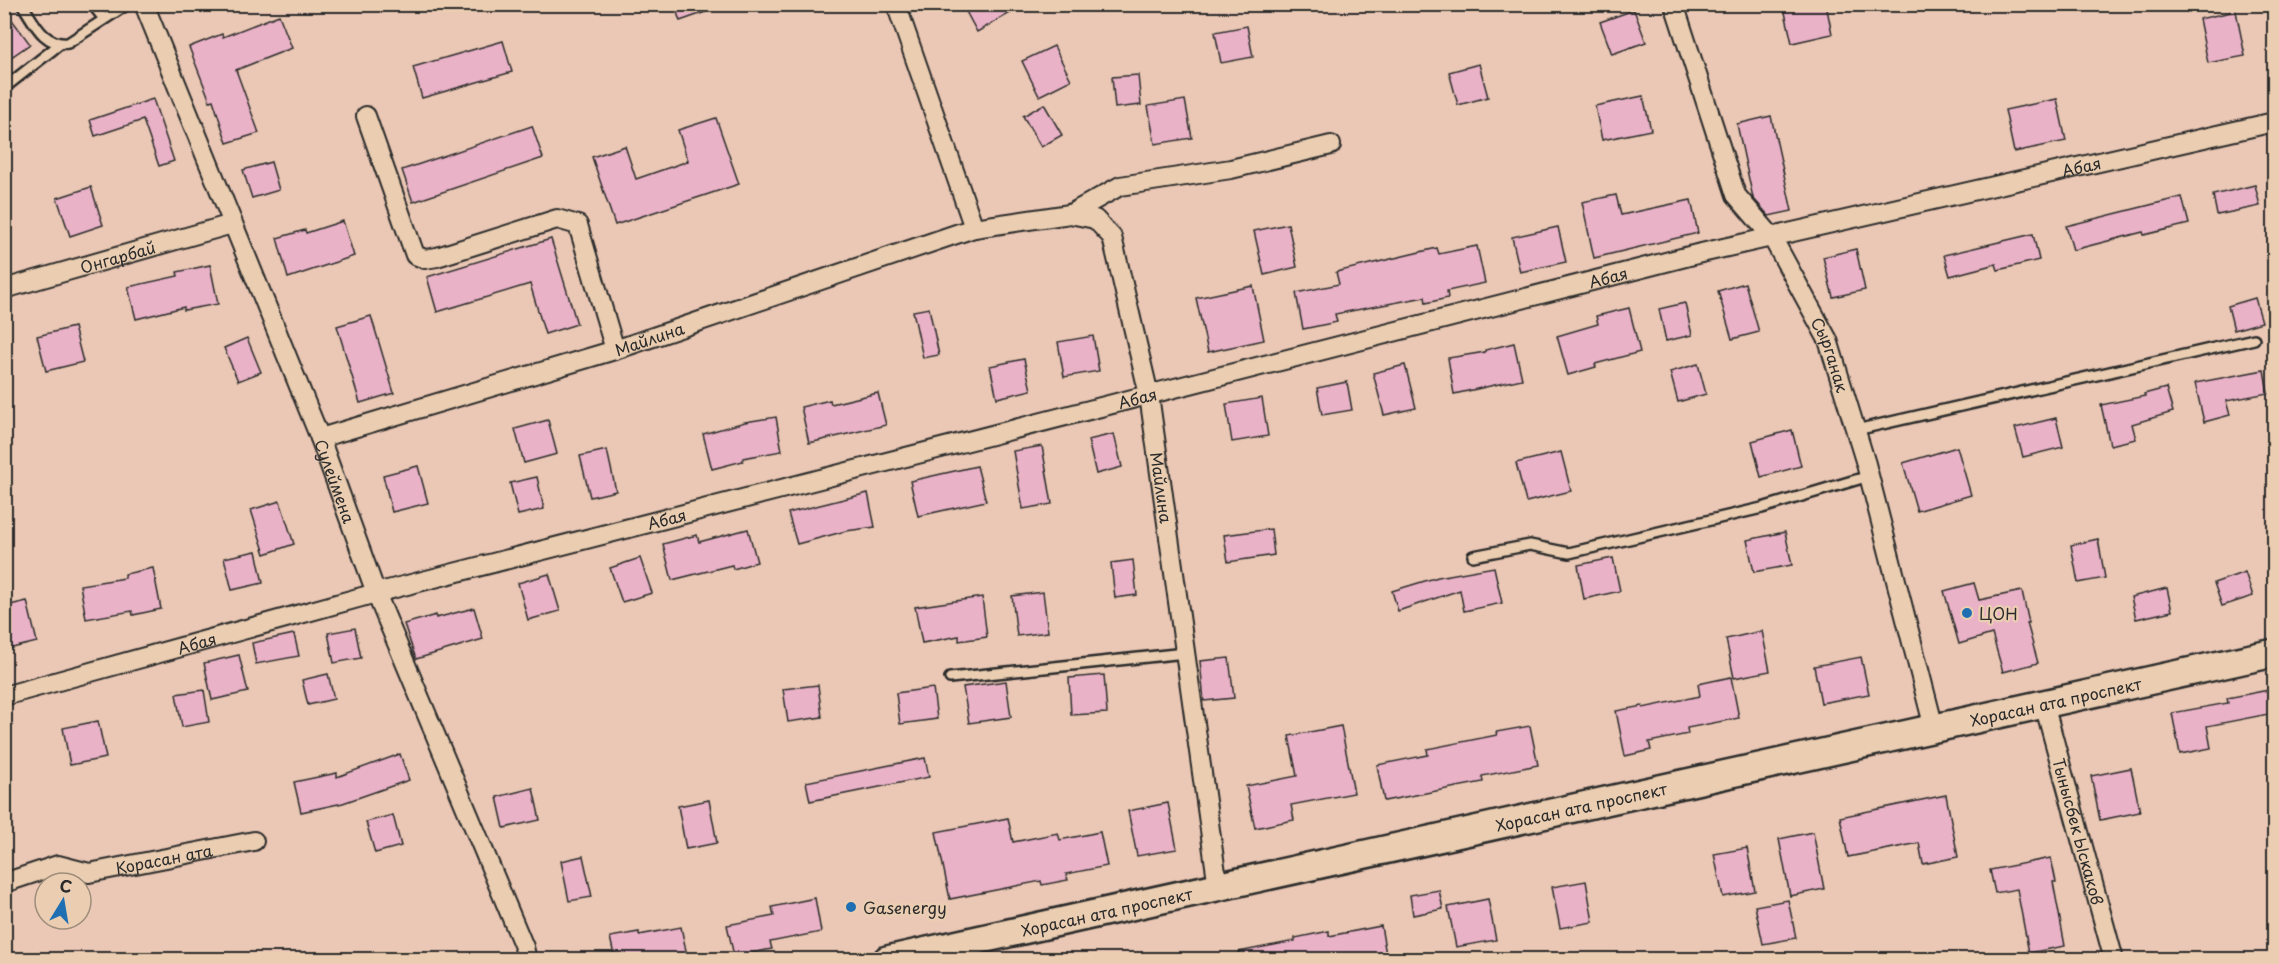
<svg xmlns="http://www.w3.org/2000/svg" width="2279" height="964" font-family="'Playpen Sans',sans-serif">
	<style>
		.building { fill: #eab2c7; stroke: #2b2b2b; stroke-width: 1.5 }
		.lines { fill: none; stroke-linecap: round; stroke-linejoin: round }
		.lane-casing { stroke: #2b2b2b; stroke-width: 14 }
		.street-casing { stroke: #2b2b2b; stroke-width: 22 }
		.secondary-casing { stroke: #2b2b2b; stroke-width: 32 }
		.lane { stroke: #ebceb1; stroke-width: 9 }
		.street { stroke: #ebceb1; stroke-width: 18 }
		.secondary { stroke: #ebceb1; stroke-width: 27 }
		.poi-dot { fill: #1f6fb2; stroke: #ebceb1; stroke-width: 2 }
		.labels { text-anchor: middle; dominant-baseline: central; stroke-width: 4.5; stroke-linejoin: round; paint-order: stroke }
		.street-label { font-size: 16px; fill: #2b2b2b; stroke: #ebceb1 }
		.poi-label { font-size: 16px; fill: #2b2b2b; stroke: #ebceb1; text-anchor: start }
	</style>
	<rect width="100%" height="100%" fill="#ebc8b5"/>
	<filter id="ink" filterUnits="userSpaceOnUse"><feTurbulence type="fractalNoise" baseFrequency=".0167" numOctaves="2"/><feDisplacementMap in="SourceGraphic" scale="12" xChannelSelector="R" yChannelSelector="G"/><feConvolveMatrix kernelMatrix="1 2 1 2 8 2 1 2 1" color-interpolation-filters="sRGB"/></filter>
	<g filter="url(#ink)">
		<!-- building -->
		<g class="building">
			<path d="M674,4H719L720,7L680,21Z"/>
			<path d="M962,4H1026L977,32Z"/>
			<path d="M1800,4H1826L1832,34L1792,43L1784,8Z"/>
			<path d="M4,9L30,44L4,62Z"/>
			<path d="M1634,10L1646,42L1612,54L1600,22Z"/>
			<path d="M2236,11L2245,56L2208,63L2199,19Z"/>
			<path d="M279,15L292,48L236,70L259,133L227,143L213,100L210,101L189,47L222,34L223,37Z"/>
			<path d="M1247,26L1253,57L1221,63L1215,32Z"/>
			<path d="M503,41L512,72L422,98L413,67Z"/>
			<path d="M1054,46L1071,80L1039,96L1022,61Z"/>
			<path d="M1479,64L1488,97L1458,105L1449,72Z"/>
			<path d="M1138,75L1141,105L1115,108L1112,77Z"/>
			<path d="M1643,96L1651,130L1602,140L1595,106Z"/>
			<path d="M153,99L174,161L159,166L143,120L95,136L90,120Z"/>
			<path d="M2057,99L2066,141L2014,152L2005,110Z"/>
			<path d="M1185,100L1192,138L1155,144L1148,106Z"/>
			<path d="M1044,104L1062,135L1041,147L1023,116Z"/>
			<path d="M1771,116L1792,211L1769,216L1753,198L1737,124Z"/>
			<path d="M716,118L739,184L615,225L592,157L625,146L636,179L688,161L678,130Z"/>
			<path d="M532,126L543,158L413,202L402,170Z"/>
			<path d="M271,162L279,190L252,198L243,170Z"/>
			<path d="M2255,185L2260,206L2217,215L2213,195Z"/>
			<path d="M91,187L103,225L70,236L57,198Z"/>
			<path d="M1616,195L1621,215L1691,200L1698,233L1594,258L1582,202Z"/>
			<path d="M2182,197L2189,224L2144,235L2143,232L2073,250L2066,226Z"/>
			<path d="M343,221L354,256L288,278L277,238L305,230L306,233Z"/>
			<path d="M1288,224L1297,267L1264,275L1254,231Z"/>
			<path d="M1558,227L1566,262L1520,272L1512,237Z"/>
			<path d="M2033,234L2039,260L1998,270L1996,264L1950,276L1944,255Z"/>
			<path d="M551,239L577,324L545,334L530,284L437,312L427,277Z"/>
			<path d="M1477,246L1485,283L1447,291L1448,298L1426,303L1425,297L1335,314L1337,322L1303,329L1296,293L1339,284L1336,272L1437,248L1439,254Z"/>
			<path d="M1856,249L1865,290L1833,297L1823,257Z"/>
			<path d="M210,265L218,304L184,310V307L136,319L128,287L178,276L177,272Z"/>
			<path d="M1745,283L1759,332L1732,339L1718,291Z"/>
			<path d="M1253,286L1264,340L1208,352L1196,298Z"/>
			<path d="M2255,298L2262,322L2234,330L2228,306Z"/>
			<path d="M1685,303L1692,335L1666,341L1659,309Z"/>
			<path d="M929,308L939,355L923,358L913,311Z"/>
			<path d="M1629,308L1640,352L1595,364L1596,367L1568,375L1557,336L1598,324L1596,316Z"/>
			<path d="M371,316L394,393L360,403L337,326Z"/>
			<path d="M74,327L83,362L46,371L37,336Z"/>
			<path d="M1093,336L1099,371L1064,377L1058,342Z"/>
			<path d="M247,338L261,372L238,381L224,348Z"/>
			<path d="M1514,343L1522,379L1454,394L1448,358L1485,352V350Z"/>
			<path d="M1024,359L1031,390L997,398L990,366Z"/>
			<path d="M1698,364L1706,394L1678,402L1670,372Z"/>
			<path d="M1405,365L1416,408L1384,415L1373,373Z"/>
			<path d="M2264,370L2268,393L2226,401L2230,415L2204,422L2195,383Z"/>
			<path d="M1347,382L1352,410L1322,415L1317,388Z"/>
			<path d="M2166,388L2173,412L2132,424L2136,439L2110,445L2101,405L2145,396L2144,394Z"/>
			<path d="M878,393L886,425L809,443L801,407L830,400L831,404Z"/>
			<path d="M1262,398L1268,436L1232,442L1226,404Z"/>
			<path d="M776,417L782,451L743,458V461L712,469L703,434L745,422Z"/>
			<path d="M2056,418L2063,447L2023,457L2015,428Z"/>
			<path d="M548,420L557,454L524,463L515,429Z"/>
			<path d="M1792,430L1801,466L1761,477L1752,441Z"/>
			<path d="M1114,434L1122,467L1096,474L1088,440Z"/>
			<path d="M1042,446L1052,504L1023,509L1013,451Z"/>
			<path d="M1957,447L1971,495L1917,511L1903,463Z"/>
			<path d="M607,450L616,491L590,497L580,456Z"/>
			<path d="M1561,452L1571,491L1526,502L1516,463Z"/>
			<path d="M418,466L428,503L392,512L383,475Z"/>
			<path d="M977,466L986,501L918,516L910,481Z"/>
			<path d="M537,477L544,509L518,515L510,483Z"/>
			<path d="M868,493L875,527L846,531L797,544L788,513Z"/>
			<path d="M280,501L294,544L265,554L251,510Z"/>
			<path d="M748,529L757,562L733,569L732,565L672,580L663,544L697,535L699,542Z"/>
			<path d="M1271,529L1274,555L1228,562L1224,535Z"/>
			<path d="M1785,532L1792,565L1754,572L1747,540Z"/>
			<path d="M2098,539L2105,578L2078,583L2071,545Z"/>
			<path d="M256,551L263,583L232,590L224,558Z"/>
			<path d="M640,558L652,593L622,602L610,568Z"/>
			<path d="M1613,558L1620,591L1584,599L1578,565Z"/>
			<path d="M1133,560L1137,595L1115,598L1111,563Z"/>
			<path d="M1494,567L1502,603L1464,611L1460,590L1398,611L1392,591L1438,577Z"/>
			<path d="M153,568L161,609L133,615L132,611L86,619L80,585L125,578V574Z"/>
			<path d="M2245,572L2253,596L2222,606L2214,583Z"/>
			<path d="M549,574L560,611L528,620L518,583Z"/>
			<path d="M1974,583L1979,600L2022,591L2029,623H2027L2038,663L2003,672L1992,634L1959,644L1944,591Z"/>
			<path d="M2167,588L2172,611L2136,619L2131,597Z"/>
			<path d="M1043,592L1048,632L1017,636L1012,596Z"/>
			<path d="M982,597L987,637L959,641V636L922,643L915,607Z"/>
			<path d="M27,601L37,642L4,650V614L12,612L10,605Z"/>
			<path d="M474,608L483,639L416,659L404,624L436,615V618Z"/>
			<path d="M355,628L361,658L334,663L328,633Z"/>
			<path d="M1762,631L1770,671L1734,678L1726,639Z"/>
			<path d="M294,634L299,656L256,664L252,643Z"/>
			<path d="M239,655L248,692L212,700L204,663Z"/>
			<path d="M1861,657L1869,694L1821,703L1814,666Z"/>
			<path d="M1229,658L1234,698L1204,701L1200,661Z"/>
			<path d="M328,674L334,699L308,705L302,680Z"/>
			<path d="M1104,675L1107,713L1071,715L1069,678Z"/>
			<path d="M1731,677L1739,718L1687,728L1688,734L1649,742L1651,750L1625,756L1616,711L1642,706L1643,708L1700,696L1698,684Z"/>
			<path d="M1006,681L1011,717L969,723L963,687Z"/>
			<path d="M818,685L822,717L788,722L783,689Z"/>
			<path d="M933,688L937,719L900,724L896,693Z"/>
			<path d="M2274,689V713L2207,726L2211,748L2180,754L2172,713L2228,703L2227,698Z"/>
			<path d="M204,690L209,722L182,727L176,694Z"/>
			<path d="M98,721L106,758L70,765L63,728Z"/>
			<path d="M1341,726L1354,793L1291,805L1294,820L1255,828L1246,786L1297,776L1289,736Z"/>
			<path d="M1530,726L1538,765L1482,776L1483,782L1384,801L1377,765L1428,755L1427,749L1497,735L1496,732Z"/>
			<path d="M400,754L409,780L343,803L301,812L294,782L337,773V777Z"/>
			<path d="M925,758L929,777L810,801L806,782Z"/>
			<path d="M2131,768L2140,812L2100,820L2091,776Z"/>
			<path d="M533,788L540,820L504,828L497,797Z"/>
			<path d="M1946,795L1958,857L1923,864L1919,843L1848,857L1840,817Z"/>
			<path d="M709,800L717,843L686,849L678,806Z"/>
			<path d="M1168,803L1177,849L1137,856L1128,811Z"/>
			<path d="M393,815L401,846L375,853L366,822Z"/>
			<path d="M1008,818L1013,842L1058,833L1060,840L1100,832L1107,866L1066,874L1068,880L1042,885L1041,881L950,899L936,832Z"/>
			<path d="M1813,832L1824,889L1790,896L1779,839Z"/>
			<path d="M1747,848L1755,891L1723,897L1714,854Z"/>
			<path d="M583,856L592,897L569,901L561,861Z"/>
			<path d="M2051,858L2056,882H2053L2065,946L2029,953L2017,889L1995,893L1990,870Z"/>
			<path d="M1586,881L1593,922L1560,928L1552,887Z"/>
			<path d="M1439,890L1443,909L1413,915L1410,895Z"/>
			<path d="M815,898L821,932L770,942L772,949L734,956L727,925L774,916L772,907Z"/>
			<path d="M1488,899L1496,940L1456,947L1448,907Z"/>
			<path d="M1788,900L1796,938L1763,944L1755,906Z"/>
			<path d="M1381,926L1387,960H1239L1238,952L1295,941V938L1329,931V936Z"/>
			<path d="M681,927L688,960H615L610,937L639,932V935Z"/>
		</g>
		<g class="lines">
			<!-- lane casing -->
			<g class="lane-casing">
				<g id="lane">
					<path d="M22,4C34,22 43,46 68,43L128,4"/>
					<path d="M92,4L104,19"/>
					<path d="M4,88L60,44"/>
					<path d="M1856,430L2254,339"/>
					<path d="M1473,556L1530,545L1569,553L1762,508L1869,476"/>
					<path d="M950,678L1185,653"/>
				</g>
			</g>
			<!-- street casing -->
			<g class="street-casing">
				<g id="street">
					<path id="s1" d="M144,4L320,438L376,593L524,947L527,960"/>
					<path d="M896,4L974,228"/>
					<path id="s2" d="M1674,4L1736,195L1772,237L1828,340L1866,464L1934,728"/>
					<path d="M366,116L415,255L425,259L437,257L557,219L578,225L615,350"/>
					<path d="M1070,214L1120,186L1231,169L1331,145"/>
					<path id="s3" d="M4,289L232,224"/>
					<path id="s4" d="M320,438L615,350L974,228L1070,214L1095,219L1112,237L1149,395L1218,887"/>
					<path id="s5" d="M4,696L376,593L1697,254L2274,122"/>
					<path id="s6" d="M2044,704L2114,960"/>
					<path id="s7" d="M4,883L58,865L89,873L254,841"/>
				</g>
			</g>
			<!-- secondary casing -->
			<g class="secondary-casing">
				<g id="secondary">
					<path id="s8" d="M887,960L2274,653"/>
				</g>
			</g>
			<!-- lane -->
			<use href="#lane" class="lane"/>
			<!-- street -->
			<use href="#street" class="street"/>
			<!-- secondary -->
			<use href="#secondary" class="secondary"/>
		</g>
	</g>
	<!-- markers -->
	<g class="poi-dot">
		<circle cx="1967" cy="613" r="6"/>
		<circle cx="851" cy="907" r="6"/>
	</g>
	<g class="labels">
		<!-- street labels -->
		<g class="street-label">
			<text stroke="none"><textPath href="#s5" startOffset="2144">Абая</textPath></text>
			<text stroke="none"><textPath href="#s3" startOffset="118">Онгарбай</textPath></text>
			<text stroke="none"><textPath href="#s5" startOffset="1658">Абая</textPath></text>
			<text stroke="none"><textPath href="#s4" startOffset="344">Майлина</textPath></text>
			<text stroke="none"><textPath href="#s2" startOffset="388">Сырганак</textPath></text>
			<text stroke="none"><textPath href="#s5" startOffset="1172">Абая</textPath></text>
			<text stroke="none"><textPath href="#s1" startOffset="514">Сулеймена</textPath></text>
			<text stroke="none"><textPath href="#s4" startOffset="1090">Майлина</textPath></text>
			<text stroke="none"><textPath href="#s5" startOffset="686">Абая</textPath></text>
			<text stroke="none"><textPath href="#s5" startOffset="200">Абая</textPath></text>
			<text stroke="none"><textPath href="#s8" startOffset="1197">Хорасан ата проспект</textPath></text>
			<text stroke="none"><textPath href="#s8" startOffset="711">Хорасан ата проспект</textPath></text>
			<text stroke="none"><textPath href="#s6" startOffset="132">Тынысбек Ыскаков</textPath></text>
			<text stroke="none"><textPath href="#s7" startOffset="165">Корасан ата</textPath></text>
			<text stroke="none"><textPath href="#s8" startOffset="225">Хорасан ата проспект</textPath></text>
		</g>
		<!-- poi labels -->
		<g class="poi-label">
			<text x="1979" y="613">ЦОН</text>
			<text x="863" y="907">Gasenergy</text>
		</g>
	</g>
	<!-- margin -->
	<rect width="2279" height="964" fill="none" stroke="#ebceb1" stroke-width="24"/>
	<rect x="12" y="12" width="2255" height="940" fill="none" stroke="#2b2b2b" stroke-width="2" filter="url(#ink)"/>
	<!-- north arrow -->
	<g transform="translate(63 901) rotate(11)"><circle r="28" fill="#ebceb1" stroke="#9e8d7b" stroke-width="1.5"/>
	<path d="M0-4.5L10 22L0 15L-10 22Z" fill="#1f6fb2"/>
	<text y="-9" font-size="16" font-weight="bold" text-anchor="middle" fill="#2b2b2b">С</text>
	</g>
</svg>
